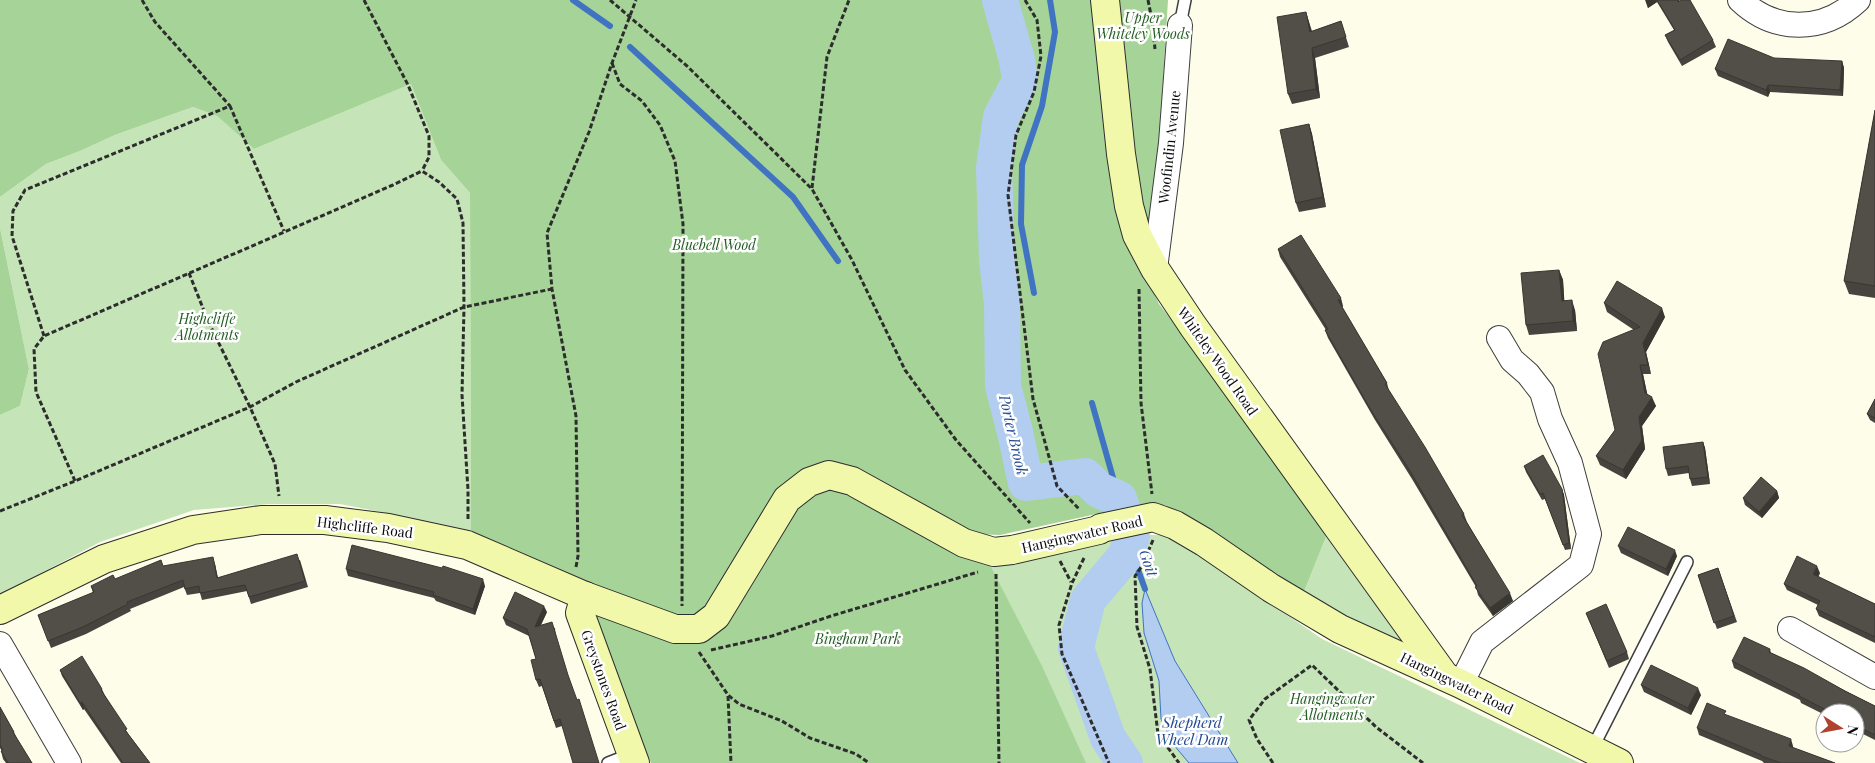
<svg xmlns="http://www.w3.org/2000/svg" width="1875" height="763" font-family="'Playfair Display',serif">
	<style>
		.green { fill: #c5e4b7 }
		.forest { fill: #a6d498 }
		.water { fill: #b3cdf1; stroke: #4073c2 }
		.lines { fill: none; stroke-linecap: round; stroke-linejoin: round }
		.stream { stroke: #4073c2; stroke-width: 6 }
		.river { stroke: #b3cdf1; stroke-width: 36 }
		.lane-casing { stroke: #3e3e3e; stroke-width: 14 }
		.street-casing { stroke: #3e3e3e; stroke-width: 26 }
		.secondary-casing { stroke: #2d2d2d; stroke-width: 30 }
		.path { stroke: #2d2d2d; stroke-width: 3; stroke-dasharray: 5 2.5; stroke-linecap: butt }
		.lane { stroke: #fff; stroke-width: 11 }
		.street { stroke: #fff; stroke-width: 24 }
		.secondary { stroke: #f1f8aa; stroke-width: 28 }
		.wall { fill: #47433e }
		.shaded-wall { fill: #393732 }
		.building { fill: #524e48; stroke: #393732 }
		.labels { text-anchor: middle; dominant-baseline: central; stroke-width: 5; stroke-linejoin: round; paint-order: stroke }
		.park-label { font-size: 14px; font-style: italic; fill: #215c21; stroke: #fff }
		.street-label { font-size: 14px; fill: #0b0b0b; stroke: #fff }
		.water-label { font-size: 15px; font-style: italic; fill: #1f4891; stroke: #fff }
	</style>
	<rect width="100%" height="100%" fill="#fdfdea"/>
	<!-- green -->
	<g class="green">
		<path d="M411,84L441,160L470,193L471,536L412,518L340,504H268L194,510L100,542L0,595V415L20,406L29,369L0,228V197L46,164L80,151L115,135L193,107L217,116L254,149Z"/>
		<path d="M838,486L990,565L1130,535H1171L1322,639L1580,763H651L593,613L672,641H708L796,500Z"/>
		<path d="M1326,537L1408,650L1303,594Z"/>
	</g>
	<!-- forest -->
	<g class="forest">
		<path d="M0,0H1096L1125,231L1159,304L1272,450L1326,537L1303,594L1165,505L1124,508L1000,535L971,534L851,467L818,465L782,484L706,612L687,619H668L471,536L470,193L441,160L411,84L254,149L217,116L193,107L115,135L80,151L46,164L0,197Z"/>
		<path d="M1115,0H1168L1159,148L1151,225H1143Z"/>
		<path d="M0,228L29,369L20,406L0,415Z"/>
		<path d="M838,486L990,565L1042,666L1086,763H651L593,613L672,641H708L796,500Z"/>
	</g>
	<!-- water -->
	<path class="water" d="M1145,589L1175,661L1238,763H1189L1173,744L1161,719L1159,681L1144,633L1142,603Z"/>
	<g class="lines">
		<!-- stream -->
		<g class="stream">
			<path d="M573,0L610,26"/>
			<path d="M630,47L793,197L838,261"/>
			<path d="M1034,293L1021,224L1022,165L1042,106L1055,32L1050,0"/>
			<path d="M1092,403L1119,499"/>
			<path d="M1099,490L1109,519"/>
			<path d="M1129,545L1145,589"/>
			<path d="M1108,575L1117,543L1113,531"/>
		</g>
		<!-- river -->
		<path class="river" d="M1000,0L1017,60L1020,81L1001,117L994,168L997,260L1002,304L1003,386L1015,432L1026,483L1085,476L1099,490L1119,499L1132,536L1126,555L1088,600L1076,648L1108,738L1125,763"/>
		<!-- lane casing -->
		<g class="lane-casing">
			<g id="lane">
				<path d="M1180,25L1185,0"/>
				<path d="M1592,749L1687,562"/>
				<path d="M608,763L631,754"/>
			</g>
		</g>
		<!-- street casing -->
		<g class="street-casing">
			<g id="street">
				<path d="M1740,0C1775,33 1823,33 1858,0"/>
				<path d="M1155,269L1171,143L1180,25"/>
				<path d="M1790,629L1875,677"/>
				<path d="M0,644L69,763"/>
				<path d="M1461,684L1482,642L1581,565L1589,534L1570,463L1550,419L1542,392L1528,374L1512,360L1499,338"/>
			</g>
		</g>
		<!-- secondary casing -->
		<g class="secondary-casing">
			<g id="secondary">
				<path d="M1105,0L1121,154L1129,206L1137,235L1155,269L1193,326L1444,675"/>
				<path d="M1101,528L1153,517L1175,525L1204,542L1271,588L1340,629L1461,684L1619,763"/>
				<path d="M585,596L580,613L635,763"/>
				<path d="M0,610L104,559L193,530L261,520H325L388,528L467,545L585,596L675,629H699L716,616L787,499L809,482L829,475L852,481L964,543L994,552L1012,550L1099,530"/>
			</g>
		</g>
		<!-- path -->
		<g class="path">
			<path d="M142,0L155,22L230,106"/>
			<path d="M364,0L408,85L429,136V157L422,171"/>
			<path d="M610,0L687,66L812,189L852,260L905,370L956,440L1030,523"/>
			<path d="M1025,0L1037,20L1041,56L1034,92L1016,135L1008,195L1033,399L1057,486L1080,510"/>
			<path d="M1148,0L1152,20L1155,49"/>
			<path d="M612,63L620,84L642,101L660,125L675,161L683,224L682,606"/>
			<path d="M812,188L827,57L849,0"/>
			<path d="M189,273L208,321L250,407L275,464L279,496"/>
			<path d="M1139,289L1141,403L1152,494"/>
			<path d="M44,336L12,236L13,211L25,190L230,106L284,231"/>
			<path d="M75,481L36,392L34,349L44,336L393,185L422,171L439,182L457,199L463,223L464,307L462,395L468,490V521"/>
			<path d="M0,511L75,481L250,407L296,382L464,307L552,289"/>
			<path d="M1153,540L1142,566L1135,576L1137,627L1150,669L1158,734L1179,763"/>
			<path d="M1084,558L1072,583L1059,625L1062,654L1109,763"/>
			<path d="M1060,561L1071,582"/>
			<path d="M576,567L578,556L576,416L552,289L547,233L589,132L612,63L636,0"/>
			<path d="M996,574L999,763"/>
			<path d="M711,650L772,636L831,616L978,572"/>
			<path d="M699,652L728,695L739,704L782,721L810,738L856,754L869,763"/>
			<path d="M728,696L731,763"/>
			<path d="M1273,763L1257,739L1249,720L1265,699L1312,665L1376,727L1423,763"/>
		</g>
		<!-- lane -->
		<use href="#lane" class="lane"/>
		<!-- street -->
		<use href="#street" class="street"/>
		<!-- secondary -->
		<use href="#secondary" class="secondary"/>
	</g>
	<!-- wall -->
	<g class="wall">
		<path d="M1645,0H1679L1713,40L1716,47L1682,66L1668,42L1665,35L1674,30L1657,2L1648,8Z"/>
		<path d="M1306,12L1309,22L1312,31L1341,21L1349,47L1315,58L1320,98L1292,104L1288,94Z"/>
		<path d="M1842,61L1844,68L1843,96L1770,92L1768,97L1718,76L1715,69Z"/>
		<path d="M1875,110V298L1849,294L1844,281Z"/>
		<path d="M1309,124L1312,134L1326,207L1299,212L1296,203Z"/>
		<path d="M1278,249L1343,306L1342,307L1387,383L1389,391L1464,514L1467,522L1513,601L1493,616L1478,595L1476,587L1412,479L1375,420L1328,338L1325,330H1326L1280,257Z"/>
		<path d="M1559,270L1563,280L1564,300L1575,310L1577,331L1529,335L1526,325Z"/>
		<path d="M1604,303L1665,317L1646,352L1651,374H1643L1647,394L1656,406L1642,426L1645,449L1626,479L1600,465L1596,456L1615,430L1634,330L1607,312Z"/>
		<path d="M1875,399V423L1870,420L1867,414Z"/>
		<path d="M1703,442L1705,448L1710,484L1692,486L1690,479L1689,473L1668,476L1666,469Z"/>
		<path d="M1524,466L1562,489L1564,495L1571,549L1565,550L1545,499L1542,500L1526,472Z"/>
		<path d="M1777,491L1779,498L1762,518L1745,505L1743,498Z"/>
		<path d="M1618,546L1677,556L1668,576L1621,553Z"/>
		<path d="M300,560L308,587L251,604L247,591L202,600L200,593L187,595L184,587L130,609L131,611L86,634L51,648L38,615L93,593L91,586L115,579L163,566L215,564L218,578Z"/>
		<path d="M1718,568L1737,622L1717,629L1698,575Z"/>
		<path d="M346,569L485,586L475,615L436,601L434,598L348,576Z"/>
		<path d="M1820,573L1818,577L1875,604V643L1819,616L1816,609L1818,605L1787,590L1784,584Z"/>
		<path d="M547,612L541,625L555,628L562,726L556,728L542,686L539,687L536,680V659L529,636L506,625L503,618Z"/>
		<path d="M1586,613L1627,652L1629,659L1609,668Z"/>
		<path d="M1770,649L1771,653L1875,706V740L1855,730V713H1825V715L1801,703L1800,700L1734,668L1732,661Z"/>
		<path d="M60,670L102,689L105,696L129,735L150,763H121L84,709L83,710L62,676Z"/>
		<path d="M1641,685L1701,695L1691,715L1644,692Z"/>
		<path d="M0,707L14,732L17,739L32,763H6L3,759L1,751H2L0,748Z"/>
		<path d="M1728,716L1793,746V748L1835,763H1764L1762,761L1699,735L1697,728Z"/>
	</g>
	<!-- shaded-wall -->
	<g class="shaded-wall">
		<path d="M1647,0H1656L1657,2L1648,8L1646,1Z"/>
		<path d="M1306,12L1309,22L1314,42L1310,32Z"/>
		<path d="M1312,48L1315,58L1320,98L1316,89Z"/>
		<path d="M1842,61L1844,68L1843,96L1840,90Z"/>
		<path d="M1768,85L1770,92L1768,97L1766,90Z"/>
		<path d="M1309,124L1312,134L1326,207L1323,197Z"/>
		<path d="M1559,270L1563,280L1565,310L1562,301Z"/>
		<path d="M1341,298L1343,306L1341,308L1338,300Z"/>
		<path d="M1572,300L1575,310L1577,331L1573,321Z"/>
		<path d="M1662,308L1665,317L1646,352L1651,374L1648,365L1643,343Z"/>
		<path d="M1640,365L1643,374L1649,402L1645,393Z"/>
		<path d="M1652,397L1656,406L1642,426L1645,449L1626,479L1623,470L1639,417Z"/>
		<path d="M1703,442L1705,448L1710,484L1708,477Z"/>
		<path d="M1562,489L1564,495L1571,549L1569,543Z"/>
		<path d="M1777,491L1779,498L1762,518L1759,512Z"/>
		<path d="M1675,550L1677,556L1668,576L1666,569Z"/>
		<path d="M213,557L215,564L219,585L217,578Z"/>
		<path d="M1817,566L1820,573L1816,581L1813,574Z"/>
		<path d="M483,579L485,586L475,615L473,609Z"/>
		<path d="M1510,593L1513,601L1493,616L1490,608Z"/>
		<path d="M544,606L547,612L537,633L535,627Z"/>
		<path d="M1698,688L1701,695L1691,715L1688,708Z"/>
		<path d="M82,702L84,709L83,710L80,703Z"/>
		<path d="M1791,739L1793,746L1791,753L1789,746Z"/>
	</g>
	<!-- building -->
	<g class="building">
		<path d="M1657,0H1678V2L1681,0H1690L1713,40L1680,60L1665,35L1675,30Z"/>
		<path d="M1306,12L1310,32L1341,21L1346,37L1312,48L1316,89L1288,94L1277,17Z"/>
		<path d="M1728,39L1774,58L1842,61L1840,90L1768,85L1766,90L1715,69Z"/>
		<path d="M1875,110V286L1844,281Z"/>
		<path d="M1309,124L1323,197L1296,203L1280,130Z"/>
		<path d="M1301,235L1341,298L1338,300L1387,383L1385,384L1425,447L1464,514L1462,515L1510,593L1490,608L1475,587L1477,586L1410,471L1372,412L1325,330L1328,329L1278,249Z"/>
		<path d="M1559,270L1562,301L1572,300L1573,321L1526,325L1521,273Z"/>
		<path d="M1617,281L1662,308L1643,343L1648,365H1640L1645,393L1652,397L1639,417L1642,440L1623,470L1596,456L1615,430L1598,354L1603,342L1640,327L1604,303Z"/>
		<path d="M1875,399V418L1867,414Z"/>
		<path d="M1703,442L1708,477L1690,479L1688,466L1666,469L1663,447Z"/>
		<path d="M1543,455L1562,489L1569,543L1563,545L1543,493L1540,494L1524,466Z"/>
		<path d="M1761,477L1777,491L1759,512L1743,498Z"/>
		<path d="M1628,527L1675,550L1666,569L1618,546Z"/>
		<path d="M352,545L442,568L443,566L483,579L473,609L433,595L434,592L346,569Z"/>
		<path d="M297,554L305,581L249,597L245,585L200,593L199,586L185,589L183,580L127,602L128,604L83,627L48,641L38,615L94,592L91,586L113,575L115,579L161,560L163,566L213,557L217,578Z"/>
		<path d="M1797,556L1817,566L1813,574L1875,604V637L1816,609L1820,601L1784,584Z"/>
		<path d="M1718,568L1734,616L1714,623L1698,575Z"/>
		<path d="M515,592L544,606L535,627L552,622L568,675L577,700L579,699L599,763H573L560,719L554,721L540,679L536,680L531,660L536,659L527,629L503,618Z"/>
		<path d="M1606,604L1627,652L1607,661L1586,613Z"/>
		<path d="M1744,637L1770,649L1769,652L1804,668L1845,691L1875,706V735L1855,725V713H1832L1799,696L1800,695L1732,661Z"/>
		<path d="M82,656L102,689L101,690L127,729L125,730L150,763H123L82,702L80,703L60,670Z"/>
		<path d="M1651,665L1698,688L1688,708L1641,685Z"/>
		<path d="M1707,703L1726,711L1724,714L1791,739L1789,746L1835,763H1781L1761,756V755L1697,728Z"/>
		<path d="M0,707L14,732H13L32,763H8L1,751L3,750L0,745Z"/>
	</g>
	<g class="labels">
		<!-- park labels -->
		<g class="park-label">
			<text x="1143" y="17">Upper<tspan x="1143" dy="16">Whiteley Woods</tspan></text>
			<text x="714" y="244">Bluebell Wood</text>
			<text x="207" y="318">Highcliffe<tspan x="207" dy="16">Allotments</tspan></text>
			<text x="858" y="638">Bingham Park</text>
			<text x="1332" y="698">Hangingwater<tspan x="1332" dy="16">Allotments</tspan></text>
		</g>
		<!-- street labels -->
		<g class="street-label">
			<text transform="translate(1169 147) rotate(-84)">Woofindin Avenue</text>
			<text transform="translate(1218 361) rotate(55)">Whiteley Wood Road</text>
			<text transform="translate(365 527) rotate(7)">Highcliffe Road</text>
			<text transform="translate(1082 534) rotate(-13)">Hangingwater Road</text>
			<text transform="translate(604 680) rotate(70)">Greystones Road</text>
			<text transform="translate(1457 683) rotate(26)">Hangingwater Road</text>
		</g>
		<!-- water labels -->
		<g class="water-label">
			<text transform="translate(1014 435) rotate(77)">Porter Brook</text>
			<text transform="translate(1149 563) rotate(71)">Goit</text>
			<text x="1192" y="722">Shepherd<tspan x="1192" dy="17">Wheel Dam</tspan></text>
		</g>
	</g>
	<!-- north arrow -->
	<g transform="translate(1840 728) rotate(101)"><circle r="24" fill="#ffffff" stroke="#9d9d9d"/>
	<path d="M0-4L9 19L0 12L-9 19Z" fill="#af432f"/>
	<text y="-8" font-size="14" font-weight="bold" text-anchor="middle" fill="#0b0b0b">N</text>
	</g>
</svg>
